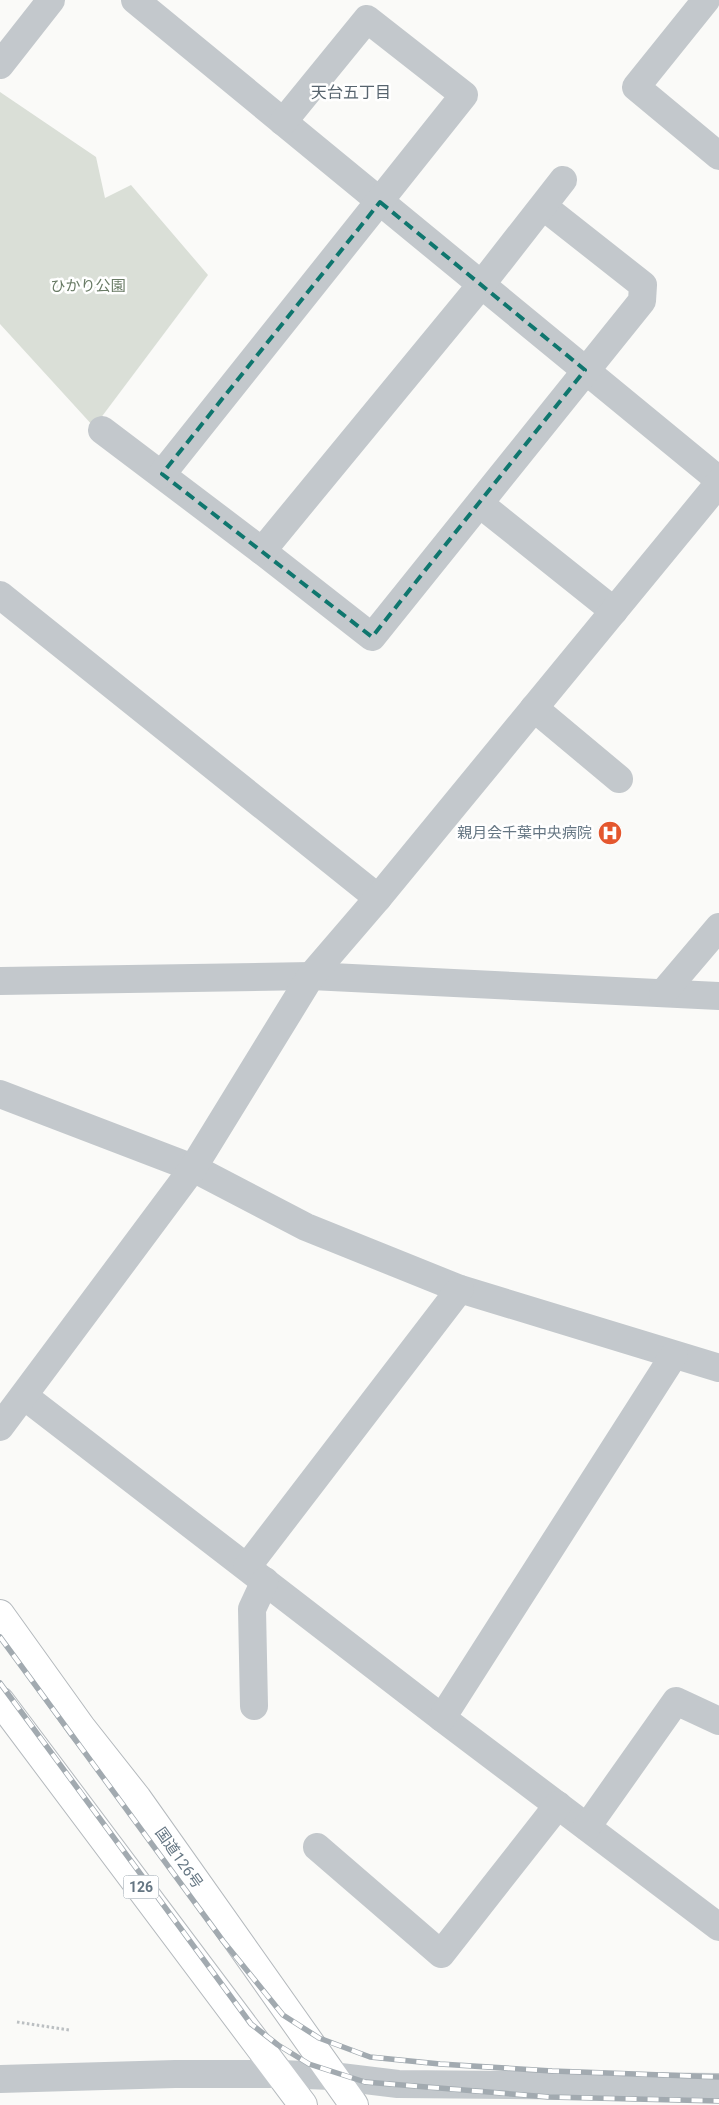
<svg xmlns="http://www.w3.org/2000/svg" width="719" height="2105" font-family="Roboto,'Noto Sans JP',sans-serif">
	<style>
		.green { fill: #dadfd7 }
		.lines { fill: none; stroke-linecap: round; stroke-linejoin: round }
		.highway-casing { stroke: #b4b9bd; stroke-width: 30 }
		.path { stroke: #bbbfc2; stroke-width: 3; stroke-dasharray: 2.5 2.5; stroke-linecap: butt }
		.minor { stroke: #c3c8cc; stroke-width: 28 }
		.highway { stroke: #fff; stroke-width: 28 }
		.rail-casing { stroke: #a2aab0; stroke-width: 5.5 }
		.rail { stroke: #fff; stroke-width: 4; stroke-dasharray: 11; stroke-linecap: butt }
		.marked { fill: none; stroke: #0f766e; stroke-width: 4; stroke-dasharray: 10 6; stroke-linejoin: round }
		.labels { text-anchor: middle; dominant-baseline: central; stroke-width: 5; stroke-linejoin: round; paint-order: stroke }
		.shield { fill: #fff; stroke: #939fa8; stroke-width: 1 }
		.shield-label { font-size: 14px; font-weight: bold; fill: #657683 }
		.park-label { font-size: 15px; fill: #687a64; stroke: #fff }
		.poi-label { font-size: 15px; fill: #657683; stroke: #fff; text-anchor: end }
		.street-label { font-size: 15px; fill: #657683; stroke: #fff }
		.neighbourhood-label { font-size: 16px; fill: #57646e; stroke: #fff }
	</style>
	<rect width="100%" height="100%" fill="#fafaf8"/>
	<!-- green -->
	<path class="green" d="M0,92L96,157L105,198L131,185L208,275L94,427L0,324Z"/>
	<g class="lines">
		<!-- highway casing -->
		<g class="highway-casing">
			<g id="highway">
				<path d="M0,1614L81,1727L137,1798L354,2105"/>
				<path d="M0,1701L303,2105"/>
			</g>
		</g>
		<!-- path -->
		<path class="path" d="M17,2022L69,2030"/>
		<!-- minor -->
		<g class="minor">
			<path d="M135,0L719,480"/>
			<path d="M706,0L636,87L719,156"/>
			<path d="M0,65L51,0"/>
			<path d="M102,430L262,551L372,637L642,301L643,285L544,207"/>
			<path d="M162,474L464,95L367,19L283,122"/>
			<path d="M480,504L614,611"/>
			<path d="M262,551L481,285L563,180"/>
			<path d="M0,595L378,898"/>
			<path d="M534,708L619,779"/>
			<path d="M0,981L311,976L719,996"/>
			<path d="M663,993L719,927"/>
			<path d="M0,1094L193,1168L306,1227L460,1289L719,1368"/>
			<path d="M24,1396L442,1718L719,1927"/>
			<path d="M0,1427L193,1168L311,976L378,898L719,483"/>
			<path d="M247,1567L460,1289"/>
			<path d="M254,1706L252,1609L265,1581"/>
			<path d="M442,1718L674,1355"/>
			<path d="M587,1827L676,1701L719,1721"/>
			<path d="M317,1847L441,1954L558,1805"/>
			<path d="M0,2079L175,2074H280L332,2076L398,2084L719,2087"/>
		</g>
		<!-- highway -->
		<use href="#highway" class="highway"/>
		<!-- rail casing -->
		<g class="rail-casing">
			<g id="rail">
				<path d="M0,1637L223,1941L283,2015L319,2038L370,2057L440,2064L552,2071L719,2077"/>
				<path d="M0,1683L251,2024L278,2045L309,2064L365,2082L549,2097L719,2101"/>
			</g>
		</g>
		<!-- rail -->
		<use href="#rail" class="rail"/>
	</g>
	<!-- marked area -->
	<path class="marked" d="M380,202L585,370L372,637L162,474Z"/>
	<!-- icons -->
	<defs>
		<g id="hospital-disc" transform="scale(1.25)"><circle r="9.5" fill="#e4572e" stroke="#fff"/><path d="M-5-5h3v3.5h4V-5h3V5h-3V1.5h-4V5h-3Z" fill="#fff"/></g>
	</defs>
	<g fill-rule="evenodd">
		<use href="#hospital-disc" x="610" y="833"/>
	</g>
	<g class="labels">
		<!-- shield labels -->
		<rect class="shield" x="123.5" y="1875.5" width="35" height="23" rx="4"/>
		<g class="shield-label">
			<text x="141" y="1887">126</text>
		</g>
		<!-- park labels -->
		<g class="park-label">
			<text x="88" y="286">ひかり公園</text>
		</g>
		<!-- poi labels -->
		<g class="poi-label">
			<text x="592" y="833">親月会千葉中央病院</text>
		</g>
		<!-- street labels -->
		<g class="street-label">
			<text transform="translate(179 1858) rotate(55)">国道126号</text>
		</g>
		<!-- neighbourhood labels -->
		<g class="neighbourhood-label">
			<text x="351" y="92">天台五丁目</text>
		</g>
	</g>
</svg>
